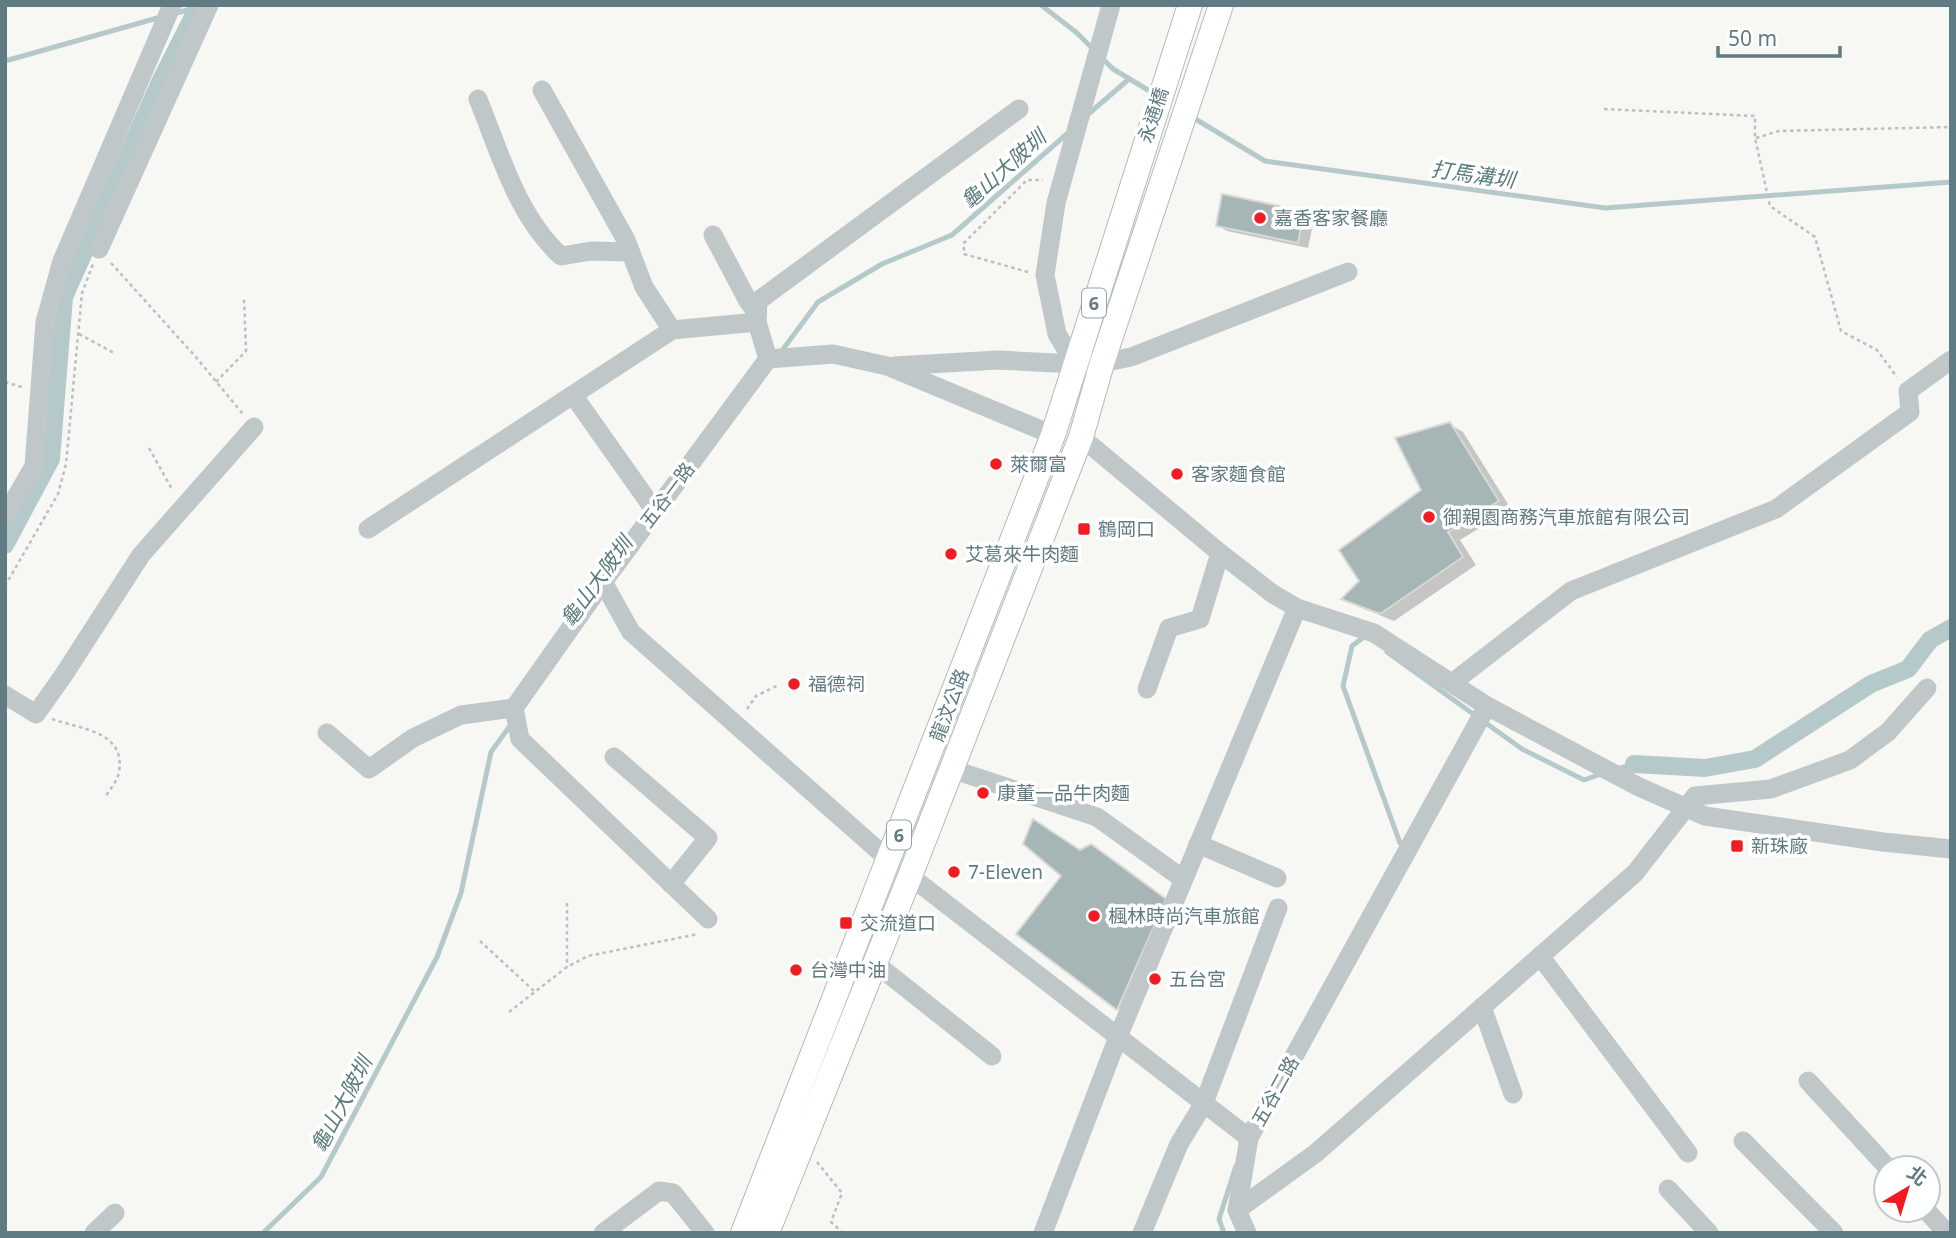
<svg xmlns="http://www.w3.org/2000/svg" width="1956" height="1238" font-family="'Noto Sans','Noto Sans TC',sans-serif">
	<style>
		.shadow { fill: #0003 }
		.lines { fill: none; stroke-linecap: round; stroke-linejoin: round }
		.stream { stroke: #b6c9ca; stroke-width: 5 }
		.canal { stroke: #b6c9ca; stroke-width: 18 }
		.building { fill: #a6b5b6; stroke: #d9d8d6; stroke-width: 2 }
		.major-casing { stroke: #b1babc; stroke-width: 26 }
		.path { stroke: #babfc0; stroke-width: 2.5; stroke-dasharray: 3.5 3.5; stroke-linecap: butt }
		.minor { stroke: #c0c7c9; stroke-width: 19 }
		.major { stroke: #fff; stroke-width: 24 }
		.poi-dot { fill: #f01c21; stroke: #fff; stroke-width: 2.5 }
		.labels { text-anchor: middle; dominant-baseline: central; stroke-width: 7; stroke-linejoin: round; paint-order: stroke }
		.shield { fill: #fff; stroke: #90a3a7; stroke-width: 2 }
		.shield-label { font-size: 18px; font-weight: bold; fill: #607b81 }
		.street-label { font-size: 19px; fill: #607b81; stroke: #fff }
		.poi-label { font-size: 19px; fill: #607b81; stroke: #fff; text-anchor: start }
		.water-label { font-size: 21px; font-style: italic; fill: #5b7c7c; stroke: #fff }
	</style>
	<rect width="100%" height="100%" fill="#f7f7f4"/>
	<!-- shadow -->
	<g class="shadow">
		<path d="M1304,212L1314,218L1308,248L1227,231L1217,225Z"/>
		<path d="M1449,424L1463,432L1511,509L1460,540L1476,565L1394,621L1357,606L1344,599L1362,581L1424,490Z"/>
		<path d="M1091,846L1178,908L1131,1017L1019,934L1081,852Z"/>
	</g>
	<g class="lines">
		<!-- stream -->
		<g class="stream">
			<path d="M1041,5L1077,33L1094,50"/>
			<path d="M173,14L198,7"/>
			<path d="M1101,57L1113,69L1153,93"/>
			<path d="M5,61L161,17"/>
			<path d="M1086,116L1129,79"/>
			<path d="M1192,117L1265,161L1605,208L1951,182"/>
			<path d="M781,352L818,302L882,264L952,235L1069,132"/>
			<path d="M1364,637L1352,646L1343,686L1400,843"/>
			<path d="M1387,652L1476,716"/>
			<path d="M1483,721L1522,749L1584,780L1604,773"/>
			<path d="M1617,769L1634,764"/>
			<path d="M263,1233L321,1177L437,957L461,893L491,752L512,723"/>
			<path d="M1224,1233L1219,1219L1236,1166"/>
		</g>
		<!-- canal -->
		<g class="canal">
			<path d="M5,545L51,459L64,297L161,80L199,5"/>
			<path d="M1634,764L1705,768L1755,759L1871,684L1908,669L1930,640L1951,628"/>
		</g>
	</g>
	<!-- building -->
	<g class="building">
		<path d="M1222,194L1304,211L1298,243L1216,226Z"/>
		<path d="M1450,422L1499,501L1448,532L1463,557L1380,614L1341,599L1359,581L1339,550L1421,490L1395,438Z"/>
		<path d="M1033,819L1080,850L1091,844L1166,899L1117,1010L1016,934L1061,876L1023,844Z"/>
	</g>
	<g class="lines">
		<!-- major casing -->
		<g class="major-casing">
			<g id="major">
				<path d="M743,1233L1053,435L1190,5"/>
				<path d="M767,1233L910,876L1081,437L1102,363L1221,5"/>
			</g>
		</g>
		<!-- path -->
		<g class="path">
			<path d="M1604,109L1755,116V138L1770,206L1815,237L1841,331L1877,350L1897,377"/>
			<path d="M1756,138L1779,131L1951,127"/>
			<path d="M111,263L195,356L243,414"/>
			<path d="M1028,272L964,254V243L1027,180H1043"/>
			<path d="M79,334L116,354"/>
			<path d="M5,382L22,387"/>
			<path d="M216,382L246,351L244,298"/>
			<path d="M149,448L173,491"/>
			<path d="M5,586L58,494L66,464L82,293L93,264"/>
			<path d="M747,709L756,696L779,685"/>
			<path d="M52,719C80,729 126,731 119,772C118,780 110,789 106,796"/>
			<path d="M567,903V967"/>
			<path d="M480,941L534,991"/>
			<path d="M509,1012L567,967L588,956L698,934"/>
			<path d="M817,1162L842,1193L831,1222L843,1233"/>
		</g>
		<!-- minor -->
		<g class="minor">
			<path d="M1111,5L1056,203L1045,275L1057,334L1075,364L1102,363L1131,357L1348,272"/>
			<path d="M542,90L626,240L644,287L672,330"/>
			<path d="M478,99C500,153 517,216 561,256L591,251L630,252"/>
			<path d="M713,235L748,301L757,313"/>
			<path d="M99,249L209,5"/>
			<path d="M757,322L758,301L1019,109"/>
			<path d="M894,366L998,360L1075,364"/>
			<path d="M573,395L655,511"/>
			<path d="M1081,437L1220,553L1273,594L1297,608L1374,633L1487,706L1639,787L1705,816L1883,842L1951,849"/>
			<path d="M5,516L34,466L45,322L62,261L172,5"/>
			<path d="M368,529L672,330L757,322L768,359"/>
			<path d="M603,582L514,708L520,739L708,919"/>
			<path d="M1452,683L1571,591L1776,509L1910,412L1908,391L1951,360"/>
			<path d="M1147,689L1169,628L1200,619L1220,553"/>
			<path d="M5,695L36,714L63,676L141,555L254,427"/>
			<path d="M327,733L369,769L413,738L461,715L514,708"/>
			<path d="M614,757L708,838L671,884"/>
			<path d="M951,769L1097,817L1183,879"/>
			<path d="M1198,844L1277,878"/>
			<path d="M889,860L631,632L603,582L768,359L833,354L887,366L1053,435"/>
			<path d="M910,876L1249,1138"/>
			<path d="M1540,956L1688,1153"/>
			<path d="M876,964L992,1056"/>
			<path d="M1482,1007L1513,1094"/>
			<path d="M1808,1081L1888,1168"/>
			<path d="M1743,1141L1834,1233"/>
			<path d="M1668,1189L1709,1233"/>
			<path d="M1237,1210L1316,1153L1635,873L1695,796L1771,789L1850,760L1888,732L1927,688"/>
			<path d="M1926,1210L1947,1233"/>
			<path d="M94,1233L115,1213"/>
			<path d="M603,1233L659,1191L673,1193L705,1233"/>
			<path d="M1043,1233L1118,1037L1297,608"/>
			<path d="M1142,1233L1179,1144L1204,1103L1278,908"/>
			<path d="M1247,1233L1237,1210L1249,1138L1487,706"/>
		</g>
		<!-- major -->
		<use href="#major" class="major"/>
	</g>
	<!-- markers -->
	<g class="poi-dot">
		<circle cx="1260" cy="218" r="7"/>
		<circle cx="996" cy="464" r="7"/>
		<circle cx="1177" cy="474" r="7"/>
		<circle cx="1429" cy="517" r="7"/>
		<rect x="1077" y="522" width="14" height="14" rx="3.5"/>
		<circle cx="951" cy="554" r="7"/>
		<circle cx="794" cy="684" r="7"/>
		<circle cx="983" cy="793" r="7"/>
		<rect x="1730" y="839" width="14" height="14" rx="3.5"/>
		<circle cx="954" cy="872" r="7"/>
		<circle cx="1094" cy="916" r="7"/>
		<rect x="839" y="916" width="14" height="14" rx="3.5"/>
		<circle cx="796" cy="970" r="7"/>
		<circle cx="1155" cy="979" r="7"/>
	</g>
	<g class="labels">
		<!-- shield labels -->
		<g class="shield">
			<rect x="1082" y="288.5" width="24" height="29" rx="5"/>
			<rect x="887" y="820.5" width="24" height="29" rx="5"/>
		</g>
		<g class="shield-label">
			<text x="1094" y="303">6</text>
			<text x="899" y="835">6</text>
		</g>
		<!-- street labels -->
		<g class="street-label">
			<text transform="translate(1153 115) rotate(-72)">永通橋</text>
			<text transform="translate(667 495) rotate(-53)">五谷一路</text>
			<text transform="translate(949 705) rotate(-69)">龍汶公路</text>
			<text transform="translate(1275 1091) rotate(-61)">五谷二路</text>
		</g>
		<!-- poi labels -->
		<g class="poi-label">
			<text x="1274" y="218">嘉香客家餐廳</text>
			<text x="1010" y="464">萊爾富</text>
			<text x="1191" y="474">客家麵食館</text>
			<text x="1443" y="517">御親園商務汽車旅館有限公司</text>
			<text x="1098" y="529">鶴岡口</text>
			<text x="965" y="554">艾葛來牛肉麵</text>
			<text x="808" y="684">福德祠</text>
			<text x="997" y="793">康董一品牛肉麵</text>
			<text x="1751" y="846">新珠廠</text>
			<text x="968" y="872">7-Eleven</text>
			<text x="1108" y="916">楓林時尚汽車旅館</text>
			<text x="860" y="923">交流道口</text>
			<text x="810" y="970">台灣中油</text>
			<text x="1169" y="979">五台宮</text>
		</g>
		<!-- water labels -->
		<g class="water-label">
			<text transform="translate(1003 169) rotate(-42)">龜山大陂圳</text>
			<text transform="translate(1473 174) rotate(8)">打馬溝圳</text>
			<text transform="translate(596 581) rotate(-54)">龜山大陂圳</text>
			<text transform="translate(341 1104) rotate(-62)">龜山大陂圳</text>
		</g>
	</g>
	<!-- border -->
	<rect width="1956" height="1238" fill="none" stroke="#607b81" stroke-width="14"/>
	<!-- north arrow -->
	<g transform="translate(1907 1189) rotate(38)"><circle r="33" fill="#ffffff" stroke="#bfcacd" stroke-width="2"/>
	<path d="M0-5L12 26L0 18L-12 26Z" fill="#f01c21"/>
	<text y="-10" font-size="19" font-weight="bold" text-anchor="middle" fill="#607b81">北</text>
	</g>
	<!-- scale -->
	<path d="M1718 46v10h122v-10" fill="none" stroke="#607b81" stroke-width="3.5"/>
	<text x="1728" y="46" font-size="21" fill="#607b81" stroke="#ffffff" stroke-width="5" paint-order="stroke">50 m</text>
</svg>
